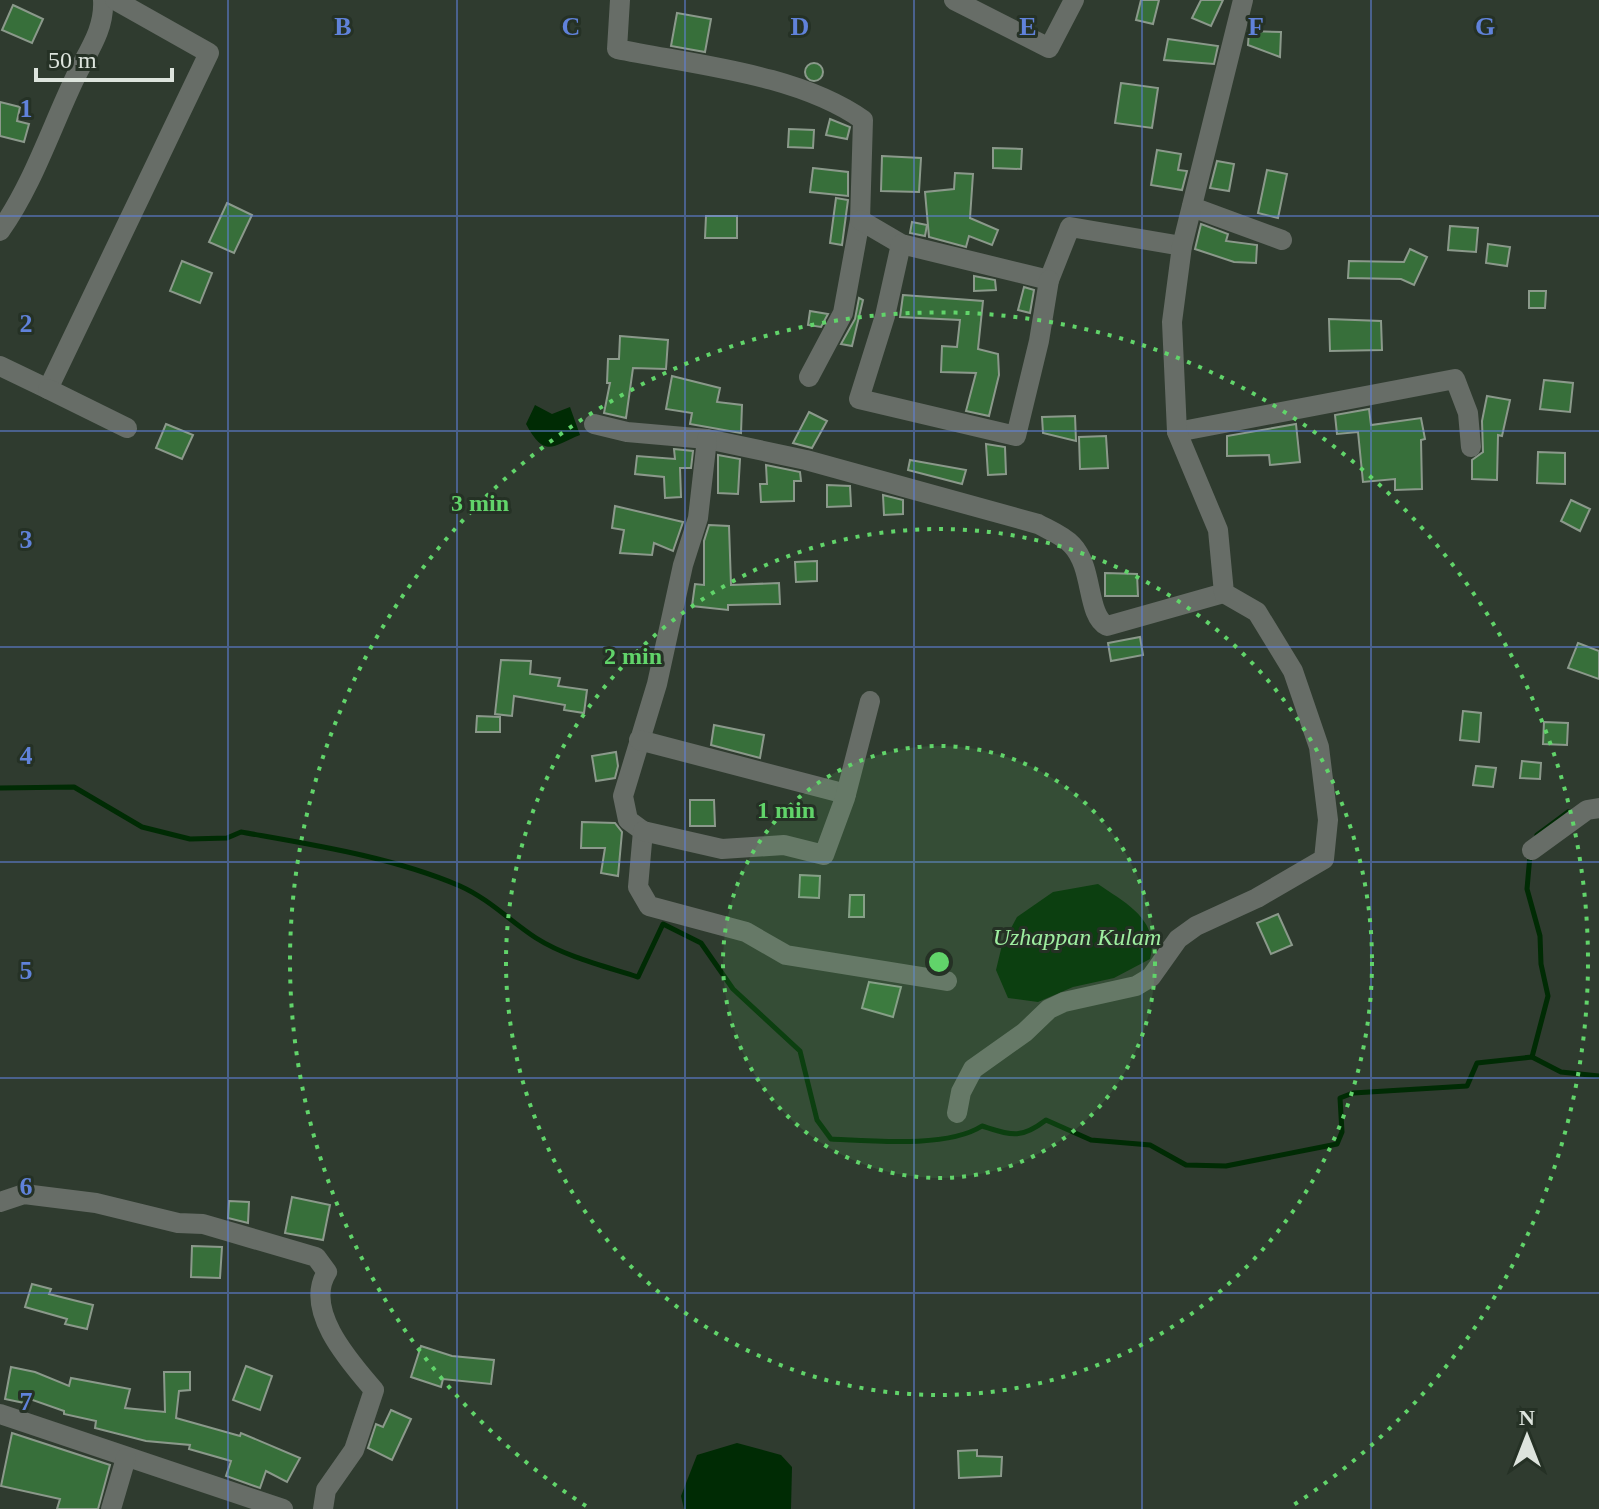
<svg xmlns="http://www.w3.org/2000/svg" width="1599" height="1509" font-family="Georgia,serif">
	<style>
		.water { fill: #002b04 }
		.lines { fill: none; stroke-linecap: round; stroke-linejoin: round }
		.stream { stroke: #002b04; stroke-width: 5 }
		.building { fill: #376f3a; stroke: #8b998b; stroke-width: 2 }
		.minor { stroke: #676d67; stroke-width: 20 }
		.grid { fill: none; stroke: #6082da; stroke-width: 2; stroke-opacity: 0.55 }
		.ring { fill: none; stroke: #61d46a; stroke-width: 4; stroke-dasharray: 4 8 }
		.labels { text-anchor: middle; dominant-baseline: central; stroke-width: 6; stroke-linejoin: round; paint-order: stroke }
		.water-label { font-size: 24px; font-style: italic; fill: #9eeea0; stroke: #253125 }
		.grid-label { font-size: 26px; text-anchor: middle; font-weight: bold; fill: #6082da; stroke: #253125; stroke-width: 6; stroke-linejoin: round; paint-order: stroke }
		.centre { fill: #61d46a; stroke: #253125; stroke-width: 4 }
		.ring-label { font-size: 24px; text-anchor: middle; font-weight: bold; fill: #61d46a; stroke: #253125; stroke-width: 6; stroke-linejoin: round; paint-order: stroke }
	</style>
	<rect width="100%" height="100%" fill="#2f3b2f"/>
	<!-- water -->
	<g class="water">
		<path d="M535,405L552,414L570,407L580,435C552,446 545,459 526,424Z"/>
		<path d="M1098,884C1127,904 1160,920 1150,959L1114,978L1073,987L1038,1002L1008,998L996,970L1002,945L1017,917L1053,892Z"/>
		<path d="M737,1443L781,1455L792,1467L791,1509H684L681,1496L697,1455Z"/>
	</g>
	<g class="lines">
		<!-- stream -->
		<g class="stream">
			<path d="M0,788L74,787L142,827L190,839L227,838L241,832C314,845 392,857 460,886C489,899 510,921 536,938C566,957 604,966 638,977L663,924L701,943L733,989L800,1051L817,1120L831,1139C873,1141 948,1148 982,1126C1011,1135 1020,1140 1046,1120L1091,1140L1150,1145L1186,1165L1226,1166L1337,1144L1342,1132L1340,1098L1353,1093L1467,1086L1477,1063L1532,1057L1548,996L1541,964L1540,936L1527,889L1530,855"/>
			<path d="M1537,835L1568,812"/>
			<path d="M1532,1057L1561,1072L1599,1076"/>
		</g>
	</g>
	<!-- building -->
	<g class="building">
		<path d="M1141,0H1159L1153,24L1136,20Z"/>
		<path d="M1201,0H1223L1211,26L1192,18Z"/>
		<path d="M13,5L43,19L32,43L2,30Z"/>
		<path d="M677,13L711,19L705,52L671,46Z"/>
		<path d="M1249,31L1281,32L1280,57L1248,45Z"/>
		<path d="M1168,39L1218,46L1214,64L1164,60Z"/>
		<circle cx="814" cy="72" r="9"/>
		<path d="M1121,83L1158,88L1152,128L1115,123Z"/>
		<path d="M0,102L20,107L17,121L29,124L24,142L0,136Z"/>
		<path d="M830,119L850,127L847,139L826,135Z"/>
		<path d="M789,129L814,130L813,148L788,147Z"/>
		<path d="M993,148L1022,149L1021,169L993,168Z"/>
		<path d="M1157,150L1181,154L1178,170L1187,171L1182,190L1151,185Z"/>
		<path d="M882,156L921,158L919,192L881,191Z"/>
		<path d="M1217,161L1234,164L1229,191L1210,188Z"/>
		<path d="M813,168L848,172V196L810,192Z"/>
		<path d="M1267,170L1287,174L1278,218L1258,213Z"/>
		<path d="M955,173L973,174L970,218L998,230L992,245L969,236L966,247L929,237L925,192L954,189Z"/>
		<path d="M836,198L848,200L842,245L830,243Z"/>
		<path d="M227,203L252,215L234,253L209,242Z"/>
		<path d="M706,216H737V238H705Z"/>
		<path d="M912,222L927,225L925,236L910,233Z"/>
		<path d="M1201,224L1228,234L1226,241L1257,245L1256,263L1234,262L1195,249Z"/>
		<path d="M1450,226L1478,228L1476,252L1448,250Z"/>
		<path d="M1488,244L1510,247L1507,266L1486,263Z"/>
		<path d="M1410,249L1427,257L1414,285L1401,279L1348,278L1349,261L1404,262Z"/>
		<path d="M182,261L212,273L200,303L170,291Z"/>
		<path d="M974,276L995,280L996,290L974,291Z"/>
		<path d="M1024,287L1034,290L1030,313L1018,310Z"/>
		<path d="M1529,291H1546L1545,308H1529Z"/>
		<path d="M903,295L983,301L978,349L998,354L999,375L989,416L966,411L976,373L941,372L942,346L957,347L960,320L900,317Z"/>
		<path d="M859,298L863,300L852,346L841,344L855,319Z"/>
		<path d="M810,311L828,314L821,327L808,325Z"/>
		<path d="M1329,319L1381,321L1382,350L1330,351Z"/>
		<path d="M620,336L668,340L666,369L633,368L626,418L604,413L610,383H607L608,359H619Z"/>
		<path d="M672,376L720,388L717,402L742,405L741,433L690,424L692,413L666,409Z"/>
		<path d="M1544,380L1573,383L1570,412L1540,409Z"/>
		<path d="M1487,396L1510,400L1502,436L1498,435L1497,480L1472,479V460L1483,452L1482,421Z"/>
		<path d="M1369,409L1371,425L1421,418L1425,439L1421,440L1422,489L1395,490V479L1363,482L1358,432L1337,434L1335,415Z"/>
		<path d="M809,412L827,421L812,448L793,443Z"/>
		<path d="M1075,416L1076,441L1043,433L1042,417Z"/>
		<path d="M166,424L193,435L182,459L156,448Z"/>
		<path d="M1296,424L1300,462L1270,465L1269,455L1227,456V436Z"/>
		<path d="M1106,436L1108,468L1080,469L1079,437Z"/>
		<path d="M986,444L1005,447L1006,474L988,475Z"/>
		<path d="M674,449L693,451L691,468H680L681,497L665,498L664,477L635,474L637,456L675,459Z"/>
		<path d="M1538,452L1565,453V484L1537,483Z"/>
		<path d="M718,455L740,459L738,494L718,493Z"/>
		<path d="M910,460L966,470L962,484L908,470Z"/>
		<path d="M766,465L800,472L801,481H794V501L761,502L760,484H767Z"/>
		<path d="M827,485L850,486L851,506L827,507Z"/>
		<path d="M883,495L903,500V514L884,515Z"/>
		<path d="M1571,500L1590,509L1580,531L1561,521Z"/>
		<path d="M615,506L683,522L673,551L654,543L652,555L620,553L624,530L612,528Z"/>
		<path d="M709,525L729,526L731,585L779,583L780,604L728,605V610L692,606L695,584L704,585V541Z"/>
		<path d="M817,561V581L796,582L795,562Z"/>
		<path d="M1105,573L1137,574L1138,596H1105Z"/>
		<path d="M1140,637L1143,655L1111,661L1108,643Z"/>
		<path d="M1578,643L1599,651V679L1568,668Z"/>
		<path d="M501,660L531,661L530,674L560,678L558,686L587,690L584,713L564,710L565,705L514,696L512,716L495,714Z"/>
		<path d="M1463,711L1481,713L1479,742L1460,740Z"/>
		<path d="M477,716L500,717V732H476Z"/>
		<path d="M1544,722L1568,723L1567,745L1543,744Z"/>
		<path d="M714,725L764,735L760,758L711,745Z"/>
		<path d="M616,752L618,766L615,778L596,781L592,756Z"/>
		<path d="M1522,761L1541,763L1540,779L1520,778Z"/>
		<path d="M1476,766L1496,768L1493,787L1473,785Z"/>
		<path d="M690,800H714L715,826H690Z"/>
		<path d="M582,822L615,823L622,832L618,876L601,873L605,848H581Z"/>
		<path d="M800,875L820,876L819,898L799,897Z"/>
		<path d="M850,895H864V917H849Z"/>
		<path d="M1278,914L1292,945L1271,954L1257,923Z"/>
		<path d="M869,982L901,987L893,1017L862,1008Z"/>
		<path d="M292,1197L330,1205L323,1240L285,1233Z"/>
		<path d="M229,1201L249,1202L248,1223L228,1218Z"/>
		<path d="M192,1246L222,1247L220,1278L191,1277Z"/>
		<path d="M32,1284L51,1289L49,1294L93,1305L87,1329L65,1324L67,1319L25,1307Z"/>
		<path d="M421,1346L452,1356L494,1360L491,1384L443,1379L441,1387L411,1377Z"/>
		<path d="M246,1366L272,1376L260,1410L233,1400Z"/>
		<path d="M11,1367L35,1372L69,1386L71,1378L130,1389L125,1408L165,1412L164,1372H190V1390L179,1391L176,1418L240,1436L241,1433L300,1458L287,1482L266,1471L260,1488L226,1476L231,1461L189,1449L190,1445L146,1441L95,1428L96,1421L64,1414V1411L30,1399L29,1404L5,1399Z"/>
		<path d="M391,1410L411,1419L392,1460L368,1448L376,1424L383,1427Z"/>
		<path d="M12,1433L110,1465L98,1509H57L60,1499L1,1486Z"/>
		<path d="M977,1450V1456L1002,1457L1001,1476L959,1478L958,1451Z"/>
	</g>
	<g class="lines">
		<!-- minor -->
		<g class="minor">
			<path d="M620,0L617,49C695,65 798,74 863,120L860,220L843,313L809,377"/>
			<path d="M954,0L1049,48L1074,0"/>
			<path d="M1192,207L1282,240"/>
			<path d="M860,220L901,244L1049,280L1070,227L1182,246"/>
			<path d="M0,231C32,186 50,131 74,80C86,54 105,31 103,0"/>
			<path d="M901,244L885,316L859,399L1016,436L1039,341L1049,280"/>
			<path d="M0,366L48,389L209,53L115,0"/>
			<path d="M48,389L127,428"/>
			<path d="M594,424L627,432L707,439L806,460L1038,524C1049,530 1064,536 1072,545C1094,568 1086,615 1107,626L1224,593"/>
			<path d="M1177,432L1455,379L1468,413L1471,447"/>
			<path d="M707,439L698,518L683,565L657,684L623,796L628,820L643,831L638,887L649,906L746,932L786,955L947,981"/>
			<path d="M639,740L846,794"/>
			<path d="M643,831L722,849L784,845L824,855L845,798L870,701"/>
			<path d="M1532,850L1587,810L1599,808"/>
			<path d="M957,1113L961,1092L973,1069L1025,1032L1049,1009L1064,1002L1136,986L1151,977L1178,939L1196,926L1257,898L1324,859L1328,820L1319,747L1293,671L1257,612L1224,593L1218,530L1177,432L1172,322L1182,246L1243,0"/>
			<path d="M0,1202L24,1194L96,1203L178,1223L203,1224L316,1257L327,1272C303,1310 350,1362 374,1390L354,1450L326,1490L323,1509"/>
			<path d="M0,1414L283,1509"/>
			<path d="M111,1509L126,1458"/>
		</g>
	</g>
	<!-- grid -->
	<path class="grid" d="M228,0V1509M457,0V1509M685,0V1509M914,0V1509M1142,0V1509M1371,0V1509M0,216H1599M0,431H1599M0,647H1599M0,862H1599M0,1078H1599M0,1293H1599"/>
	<!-- distance rings -->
	<circle cx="939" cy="962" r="216" fill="#61d46a" fill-opacity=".12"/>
	<g class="ring">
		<circle cx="939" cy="962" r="216"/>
		<circle cx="939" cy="962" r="433"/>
		<path d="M586 1506A649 649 0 1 1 1292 1506"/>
	</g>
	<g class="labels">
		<!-- water labels -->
		<g class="water-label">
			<text x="1077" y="937">Uzhappan Kulam</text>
		</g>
	</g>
	<g class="grid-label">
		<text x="343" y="35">B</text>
		<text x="571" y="35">C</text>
		<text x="800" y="35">D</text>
		<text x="1028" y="35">E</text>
		<text x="1256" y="35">F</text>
		<text x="1485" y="35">G</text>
		<text x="26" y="117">1</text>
		<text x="26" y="332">2</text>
		<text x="26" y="548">3</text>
		<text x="26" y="764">4</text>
		<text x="26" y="979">5</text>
		<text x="26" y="1195">6</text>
		<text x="26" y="1410">7</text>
	</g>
	<circle cx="939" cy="962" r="12" class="centre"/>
	<g class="ring-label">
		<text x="480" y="511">3 min</text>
		<text x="633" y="664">2 min</text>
		<text x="786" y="818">1 min</text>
	</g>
	<!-- north arrow -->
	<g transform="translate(1527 1437)" stroke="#253125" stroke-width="6" paint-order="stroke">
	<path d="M0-6L14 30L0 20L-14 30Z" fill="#dde4dd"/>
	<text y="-12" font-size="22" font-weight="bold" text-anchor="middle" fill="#dde4dd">N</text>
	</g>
	<!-- scale -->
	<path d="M36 68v12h136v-12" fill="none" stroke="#dde4dd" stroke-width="4"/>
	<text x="48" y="68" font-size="24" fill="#dde4dd" stroke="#253125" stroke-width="6" paint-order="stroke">50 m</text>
</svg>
